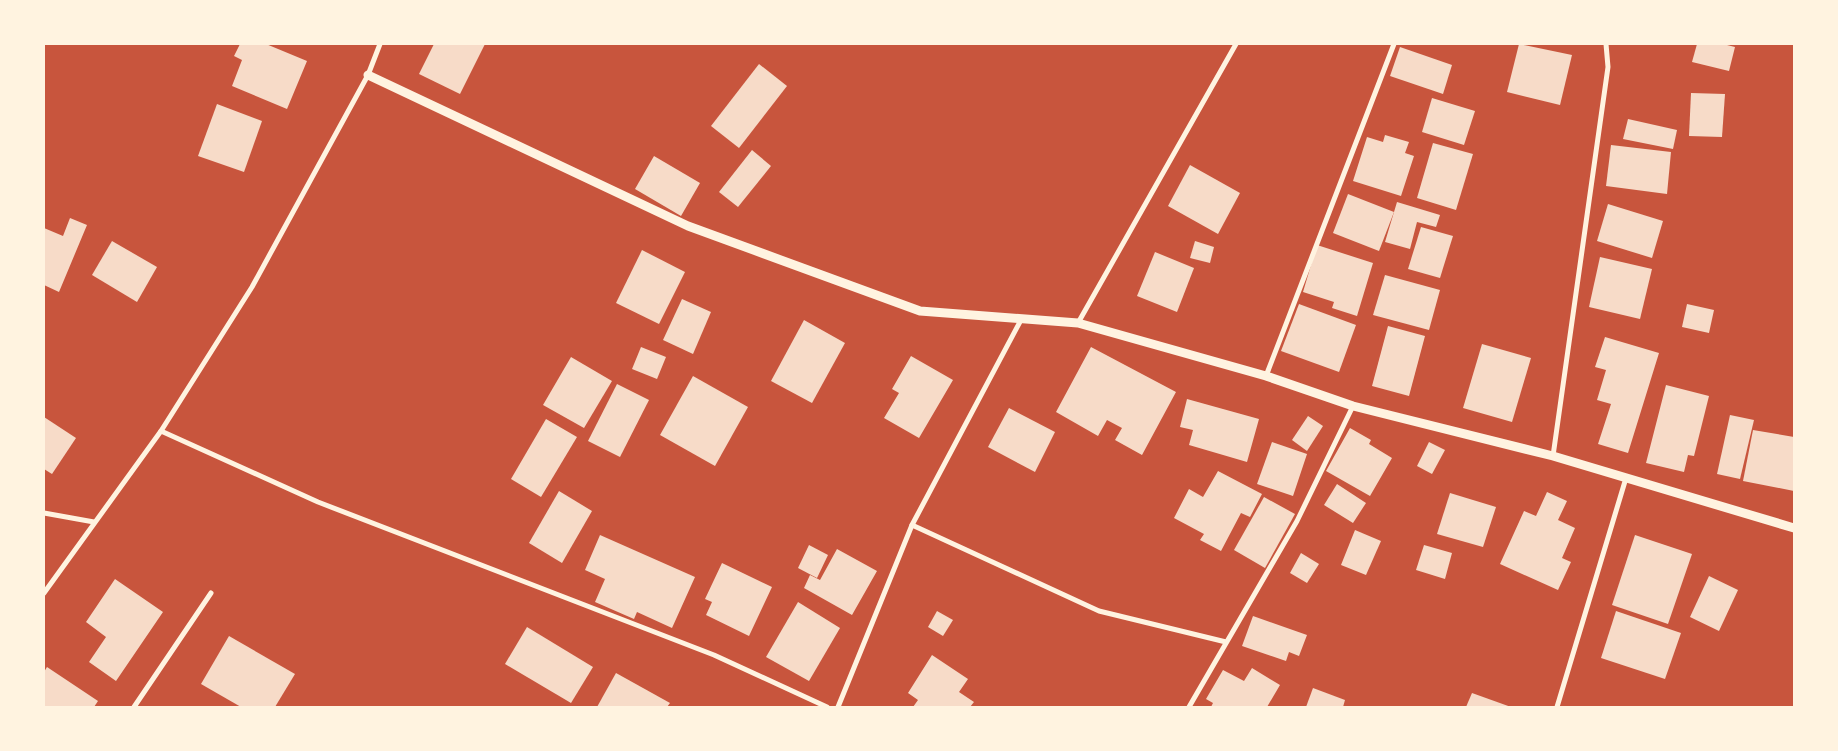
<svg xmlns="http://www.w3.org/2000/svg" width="1838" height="751" font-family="Signika,sans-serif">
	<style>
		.building { fill: #f7dbc8 }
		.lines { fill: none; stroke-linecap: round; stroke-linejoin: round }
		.minor { stroke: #fff3e0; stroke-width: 5 }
		.tertiary { stroke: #fff3e0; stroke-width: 9 }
	</style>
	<rect width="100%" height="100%" fill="#c8553d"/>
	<!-- building -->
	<g class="building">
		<path d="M240,44H266L307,61L287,109L232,86L242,60L234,56Z"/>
		<path d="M434,44H485L460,94L419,74Z"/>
		<path d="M1519,44L1572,55L1560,105L1507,92Z"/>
		<path d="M1697,44H1723L1735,47L1729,71L1692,62Z"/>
		<path d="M1400,47L1452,65L1443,94L1390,76Z"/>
		<path d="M759,64L787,86L739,148L711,126Z"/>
		<path d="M1691,93L1725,94L1722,137L1689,136Z"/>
		<path d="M1432,98L1475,111L1464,145L1422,132Z"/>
		<path d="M217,104L262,121L244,172L198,156Z"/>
		<path d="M1628,119L1677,130L1673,149L1623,139Z"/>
		<path d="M1385,135L1409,142L1405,153L1414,156L1401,196L1353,181L1367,137L1383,142Z"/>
		<path d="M1433,143L1473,154L1456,210L1417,198Z"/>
		<path d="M1611,145L1671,152L1667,194L1606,186Z"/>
		<path d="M752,150L771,166L738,207L719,192Z"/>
		<path d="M654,156L700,183L681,216L635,189Z"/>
		<path d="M1190,165L1240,193L1218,234L1168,206Z"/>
		<path d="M1348,194L1394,212L1379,251L1333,233Z"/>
		<path d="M1397,202L1440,215L1436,227L1417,222L1410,249L1385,242Z"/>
		<path d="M1608,204L1663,221L1652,258L1597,241Z"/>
		<path d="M70,218L87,225L59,292L44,285V228L63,236Z"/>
		<path d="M1421,227L1453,236L1440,278L1408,269Z"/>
		<path d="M112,241L157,267L137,302L92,275Z"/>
		<path d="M1195,241L1214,247L1210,263L1190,258Z"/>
		<path d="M1317,245L1373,263L1357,316L1332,308L1334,302L1303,292Z"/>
		<path d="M642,250L685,272L659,324L616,303Z"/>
		<path d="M1155,252L1194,268L1177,312L1137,296Z"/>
		<path d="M1600,257L1652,269L1640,319L1589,307Z"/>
		<path d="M1385,275L1440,290L1429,330L1373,315Z"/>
		<path d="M682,299L711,312L693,354L663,340Z"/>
		<path d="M1299,304L1356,325L1339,372L1281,351Z"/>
		<path d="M1687,304L1714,310L1709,333L1682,327Z"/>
		<path d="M804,320L845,343L812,403L771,381Z"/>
		<path d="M1388,326L1425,336L1409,396L1372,386Z"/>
		<path d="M1605,337L1659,353L1628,453L1598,444L1611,404L1597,400L1606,370L1595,367Z"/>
		<path d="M1482,344L1531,358L1512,422L1463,408Z"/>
		<path d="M641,347L666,357L657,379L632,369Z"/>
		<path d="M1091,347L1176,392L1142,455L1115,440L1122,428L1107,420L1098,436L1056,412Z"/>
		<path d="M911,356L953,380L919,438L884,418L899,393L892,389Z"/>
		<path d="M571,357L612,381L584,428L543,405Z"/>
		<path d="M693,376L748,407L715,466L660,435Z"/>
		<path d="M617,384L649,400L620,457L588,441Z"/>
		<path d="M1666,385L1709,396L1694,456L1688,455L1684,472L1646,463Z"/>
		<path d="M1187,399L1259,419L1247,462L1189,445L1193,430L1180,427Z"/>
		<path d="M1009,408L1055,432L1035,472L988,447Z"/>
		<path d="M1730,415L1754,420L1740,479L1717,474Z"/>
		<path d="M1308,416L1323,426L1307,451L1292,440Z"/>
		<path d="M44,417L76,438L52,474L44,469Z"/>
		<path d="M546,419L577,437L541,497L511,479Z"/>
		<path d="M1350,428L1371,440L1369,444L1392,458L1370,496L1326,471Z"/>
		<path d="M1753,430L1794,437V491L1743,481Z"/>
		<path d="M1272,442L1307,454L1293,496L1257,484Z"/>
		<path d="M1429,442L1445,450L1432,474L1417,466Z"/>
		<path d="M1218,471L1262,494L1250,517L1241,513L1221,551L1200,540L1204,534L1174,518L1189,489L1203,497Z"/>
		<path d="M1337,484L1366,503L1353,523L1324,505Z"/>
		<path d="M559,491L592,511L562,563L529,543Z"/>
		<path d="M1547,492L1567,501L1558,520L1575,528L1562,558L1571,562L1558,590L1500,564L1524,511L1536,516Z"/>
		<path d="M1450,493L1496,507L1483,547L1437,534Z"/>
		<path d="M1264,497L1295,514L1265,568L1234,550Z"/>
		<path d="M1355,530L1381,541L1366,575L1341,565Z"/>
		<path d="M600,535L695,577L672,628L637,612L634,619L595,602L605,579L585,570Z"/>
		<path d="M1635,535L1692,554L1668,624L1612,605Z"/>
		<path d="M809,545L828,555L817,578L798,568Z"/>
		<path d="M1424,545L1452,553L1445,579L1416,570Z"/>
		<path d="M837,549L877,571L852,615L804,588L810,575L820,580Z"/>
		<path d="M1301,553L1319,564L1307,583L1290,573Z"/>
		<path d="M722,563L772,587L749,636L706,615L712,602L705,599Z"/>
		<path d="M1709,576L1738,590L1719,631L1690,617Z"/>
		<path d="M115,579L163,612L116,681L89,662L106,637L86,622Z"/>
		<path d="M798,602L840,628L809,681L766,657Z"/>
		<path d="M937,611L953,620L943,636L928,627Z"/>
		<path d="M1616,611L1681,633L1665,679L1601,658Z"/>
		<path d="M1253,616L1307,635L1299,656L1289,652L1286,661L1242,646Z"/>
		<path d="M527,627L593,667L571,703L505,664Z"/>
		<path d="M229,636L295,674L275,707H241L201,684Z"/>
		<path d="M932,655L968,679L959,692L974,702L970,707H913L918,700L908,693Z"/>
		<path d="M47,667L98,701L94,707H44V672Z"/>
		<path d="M1252,668L1280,685L1267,707H1211L1213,703L1206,699L1223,670L1244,681Z"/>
		<path d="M616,673L670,703L667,707H597Z"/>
		<path d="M1313,688L1345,700L1343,707H1306Z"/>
		<path d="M1472,693L1511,707H1466Z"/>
	</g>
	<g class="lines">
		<!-- minor -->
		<g class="minor">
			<path d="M1078,323L1236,44"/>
			<path d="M1266,376L1394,44"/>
			<path d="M161,431L318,502L714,655L827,707"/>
			<path d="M1553,456L1608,67L1606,44"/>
			<path d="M44,513L94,522"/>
			<path d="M912,525L1099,611L1226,642"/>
			<path d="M44,593L161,431L252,287L368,75L380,44"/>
			<path d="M134,707L211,593"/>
			<path d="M838,707L912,525L1022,318"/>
			<path d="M1189,707L1297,521L1353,406"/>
			<path d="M1557,707L1626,478"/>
		</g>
		<!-- tertiary -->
		<path class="tertiary" d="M368,75L688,226L920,311L1078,323L1266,376L1353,406L1553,456L1794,528"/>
	</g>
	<!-- border -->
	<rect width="1838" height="751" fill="none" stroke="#fff3e0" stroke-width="90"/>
</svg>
